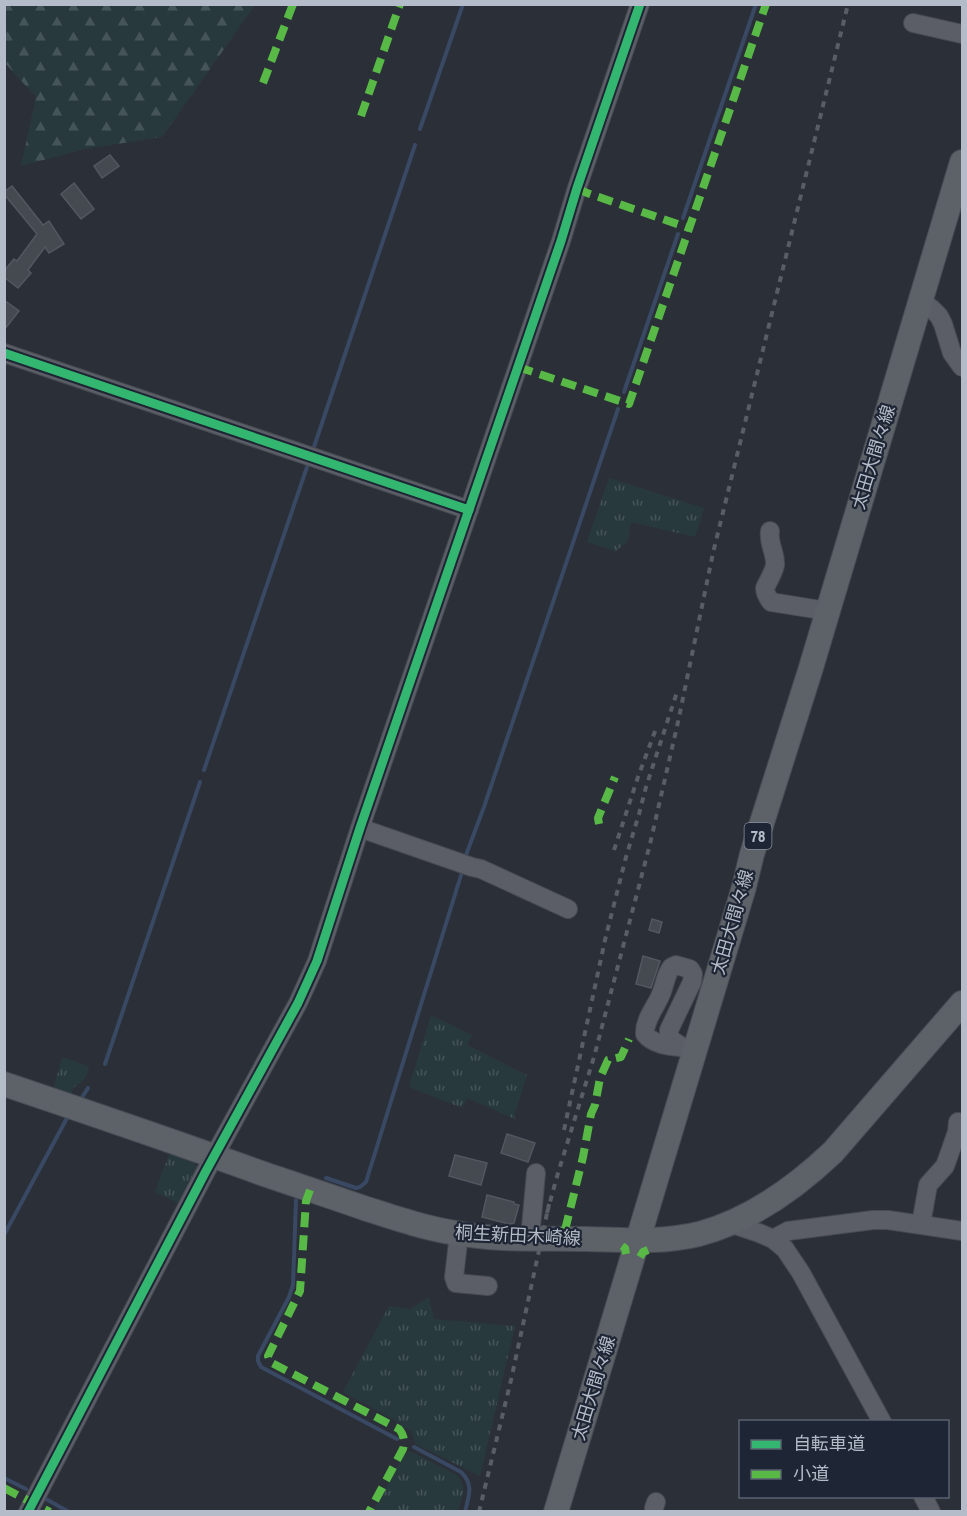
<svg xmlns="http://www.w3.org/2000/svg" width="967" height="1516" font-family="'Archivo Narrow','Noto Sans JP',sans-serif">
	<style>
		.grass { fill: url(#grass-tufts) }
		.forest { fill: url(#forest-firs) }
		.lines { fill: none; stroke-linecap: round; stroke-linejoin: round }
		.stream { stroke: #394863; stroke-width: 4 }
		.building { fill: #454950; stroke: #535760; stroke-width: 1.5 }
		.minor-casing { stroke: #474a51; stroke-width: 20 }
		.major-casing { stroke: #464a52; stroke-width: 26 }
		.minor { stroke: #5b5e66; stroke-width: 18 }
		.major { stroke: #5d6168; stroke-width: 24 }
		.rail { stroke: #595d64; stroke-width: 4; stroke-dasharray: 6 6; stroke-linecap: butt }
		.quiet { stroke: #58b947; stroke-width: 8; stroke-dasharray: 15 8; stroke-linecap: butt }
		.cycleway-casing { stroke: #1e2534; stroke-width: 13 }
		.cycleway { stroke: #33b770; stroke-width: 9 }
		.labels { text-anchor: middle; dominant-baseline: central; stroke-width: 4.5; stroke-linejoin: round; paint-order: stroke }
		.shield { fill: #1e2534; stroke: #888f9c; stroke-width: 1.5 }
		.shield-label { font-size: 16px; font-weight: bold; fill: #b5bcc9 }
		.street-label { font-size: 18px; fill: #b5bcc9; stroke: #1e2534 }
	</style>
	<defs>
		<pattern id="grass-tufts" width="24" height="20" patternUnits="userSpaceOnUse" patternTransform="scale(1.5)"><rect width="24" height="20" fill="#28393e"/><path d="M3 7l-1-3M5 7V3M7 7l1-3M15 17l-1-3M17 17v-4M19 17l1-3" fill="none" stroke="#455459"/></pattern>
		<pattern id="forest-firs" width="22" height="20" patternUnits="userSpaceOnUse" patternTransform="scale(1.5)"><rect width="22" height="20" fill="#28393e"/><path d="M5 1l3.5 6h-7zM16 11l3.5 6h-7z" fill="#455459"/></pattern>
	</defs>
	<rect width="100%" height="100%" fill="#2b2f38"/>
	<!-- grass -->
	<g class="grass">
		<path d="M609,478L704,508L695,537L631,522L628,541L616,551L587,542Z"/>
		<path d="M431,1015L472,1035L467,1045L527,1075L515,1113V1119L467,1098L462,1108L409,1087Z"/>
		<path d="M62,1057L89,1066C87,1077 83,1082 73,1088L71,1095L53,1090Z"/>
		<path d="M171,1149L192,1156L198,1170L180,1204L155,1192Z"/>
		<path d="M429,1297L434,1319L515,1326L480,1476L415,1444L412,1432L401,1426L402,1424L343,1392L389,1306L410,1309Z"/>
		<path d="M410,1451L457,1475C468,1486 462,1498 458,1511H373L403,1456Z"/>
	</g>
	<!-- forest -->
	<path class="forest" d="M5,4H255V5L162,137L85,149L21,166L36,97L5,63Z"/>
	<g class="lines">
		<!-- stream -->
		<g class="stream">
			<path d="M420,129L463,4"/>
			<path d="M683,218L756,4"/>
			<path d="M624,392L678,234"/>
			<path d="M314,447L415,145"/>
			<path d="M204,770L308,464"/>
			<path d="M466,855L484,807L618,409"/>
			<path d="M105,1064L200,782"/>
			<path d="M81,1099L88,1088"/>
			<path d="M326,1178L356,1188L360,1187L366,1182L462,872"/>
			<path d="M296,1200L293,1285L289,1297L258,1356V1361L261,1367L397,1439"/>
			<path d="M4,1235L67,1118"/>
			<path d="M414,1447L461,1472C474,1485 469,1495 465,1512"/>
			<path d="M4,1478L26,1489"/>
			<path d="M46,1499L69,1512"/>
		</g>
	</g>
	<!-- building -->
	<g class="building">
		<path d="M110,155L119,166L102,178L94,166Z"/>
		<path d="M74,183L94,209L81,219L61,194Z"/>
		<path d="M12,186L43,225L49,221L64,244L49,253L45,247L28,270L31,273L18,288L4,277V271L14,259L17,261L37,234L4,194V192Z"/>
		<path d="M4,300L19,311L4,330Z"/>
		<path d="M652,919L662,922L659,933L649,930Z"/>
		<path d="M643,956L660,961L651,988L636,984Z"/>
		<path d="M507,1134L535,1143L528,1162L501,1153Z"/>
		<path d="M455,1155L487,1163L481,1185L449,1176Z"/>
		<path d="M487,1195L514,1202V1204L519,1205L514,1223L509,1224L482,1217Z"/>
	</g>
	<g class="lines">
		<!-- minor casing -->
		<g class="minor-casing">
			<g id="minor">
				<path d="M913,23L962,34"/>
				<path d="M919,303L931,308L939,316L943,324L952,353L962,367"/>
				<path d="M4,353L469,510"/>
				<path d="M770,531C768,543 776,554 775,565C774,572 768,581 765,588C765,593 768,598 771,602L827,611"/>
				<path d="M360,828L472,867L481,869L568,909"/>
				<path d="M682,1047L669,1038V1030L692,982L693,974L690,969L676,965C671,967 671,967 669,971C665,979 664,987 661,994C656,1007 644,1020 645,1034C656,1048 679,1046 695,1049"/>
				<path d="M729,1223L759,1233L773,1239L785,1249L801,1273L882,1422"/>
				<path d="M921,1224L928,1185L945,1166L957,1132L958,1122"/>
				<path d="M459,1234L454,1277L456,1283L488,1286"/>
				<path d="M530,1238L536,1173"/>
				<path d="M773,1239L788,1231L873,1220H888L962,1231"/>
				<path d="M923,1496L931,1512"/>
				<path d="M28,1512L206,1171L298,1003L317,961L360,828L561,241L577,188L640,4"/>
				<path d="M654,1512V1508L656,1502"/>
			</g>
		</g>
		<!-- major casing -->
		<g class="major-casing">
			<g id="major">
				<path d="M4,1084C90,1113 176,1142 261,1173C296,1185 330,1196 364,1208C395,1218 424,1228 456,1233C498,1241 544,1238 587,1239C625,1240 662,1243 699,1234C751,1220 795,1188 833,1152L962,1003"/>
				<path d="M556,1512L744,887L752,854L810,671L962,162"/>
			</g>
		</g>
		<!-- minor -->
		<use href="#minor" class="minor"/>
		<!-- major -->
		<use href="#major" class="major"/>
		<!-- rail -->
		<g class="rail">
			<path d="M614,850L638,777L657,726"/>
			<path d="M564,1130L605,940L626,857L639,814L646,787L678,689"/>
			<path d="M547,1213L558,1173L594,1057L650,844L678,722L713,553L848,4"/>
			<path d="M479,1512L511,1380L549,1204"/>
		</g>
		<!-- quiet -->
		<g class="quiet">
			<path d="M263,83L293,4"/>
			<path d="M361,116L400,4"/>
			<path d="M577,188L587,193L689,228"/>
			<path d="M518,367L629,404L766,4"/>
			<path d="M599,824L598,818L615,777"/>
			<path d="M310,1190L306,1201L300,1291L268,1356L270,1362L399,1429C404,1435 405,1441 403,1449L369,1512"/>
			<path d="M565,1230L583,1157L591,1114L595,1105L600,1078L608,1060L621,1057L629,1039"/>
			<path d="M622,1246L625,1248L626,1254"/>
			<path d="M640,1257L643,1252L648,1250"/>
			<path d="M4,1488L50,1512"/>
		</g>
		<!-- cycleway casing -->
		<g class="cycleway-casing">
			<g id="cycleway">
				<path d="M4,353L469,510"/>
				<path d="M28,1512L206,1171L298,1003L317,961L360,828L561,241L577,188L640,4"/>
			</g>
		</g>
		<!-- cycleway -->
		<use href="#cycleway" class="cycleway"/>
	</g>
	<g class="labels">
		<!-- shield labels -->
		<rect class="shield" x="744.5" y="823" width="27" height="26" rx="4.5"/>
		<g class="shield-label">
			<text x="758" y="836">78</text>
		</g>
		<!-- street labels -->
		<g class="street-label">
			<text transform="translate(873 457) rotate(-73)">太田大間々線</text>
			<text transform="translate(732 922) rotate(-74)">太田大間々線</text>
			<text transform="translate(518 1235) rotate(3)">桐生新田木崎線</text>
			<text transform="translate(593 1388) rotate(-73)">太田大間々線</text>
		</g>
	</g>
	<!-- border -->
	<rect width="967" height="1516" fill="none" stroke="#b5bcc9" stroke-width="12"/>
	<!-- legend -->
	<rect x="739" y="1420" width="210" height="78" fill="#1e2534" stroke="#5a6170" stroke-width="1.5"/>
	<rect x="751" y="1440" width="30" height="9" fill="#33b770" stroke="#5a6170" stroke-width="1.5"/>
	<text x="793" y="1450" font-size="18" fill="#b5bcc9">自転車道</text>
	<rect x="751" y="1470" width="30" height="9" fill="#58b947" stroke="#5a6170" stroke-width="1.5"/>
	<text x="793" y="1480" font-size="18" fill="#b5bcc9">小道</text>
</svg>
